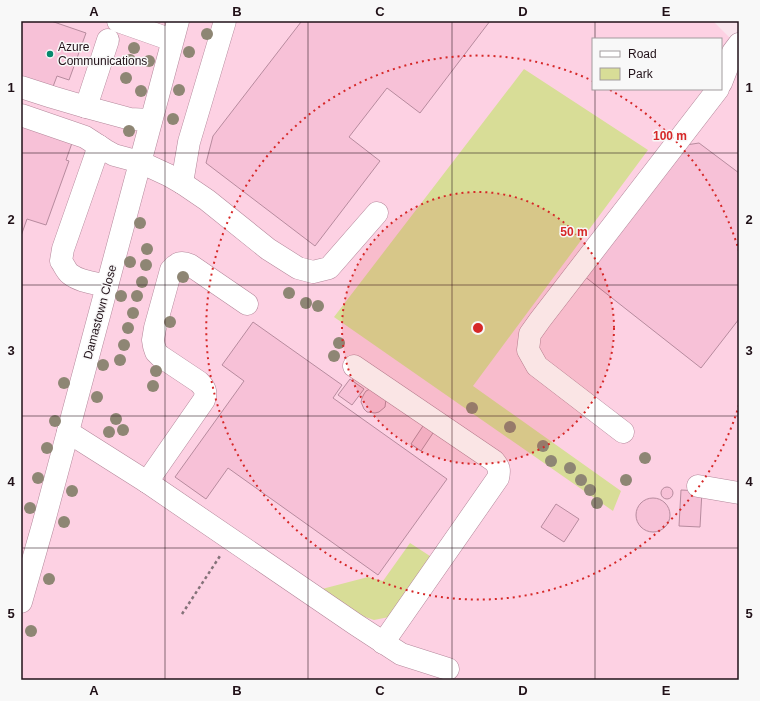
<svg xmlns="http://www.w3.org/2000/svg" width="760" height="701" font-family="Helvetica,sans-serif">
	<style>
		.built { fill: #fdd1e3; fill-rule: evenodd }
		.green { fill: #d8dd97 }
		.building { fill: #f7c1d7; stroke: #b78b9e }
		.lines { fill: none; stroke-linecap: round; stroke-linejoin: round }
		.minor-casing { stroke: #b4889b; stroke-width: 23 }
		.path { stroke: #847279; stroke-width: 2.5; stroke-dasharray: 3 3; stroke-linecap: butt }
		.minor { stroke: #fff; stroke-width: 22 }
		.tree { fill: #8e8674 }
		.grid { fill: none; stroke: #211118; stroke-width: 1; stroke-opacity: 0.55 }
		.ring { fill: none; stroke: #d62828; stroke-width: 2; stroke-dasharray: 2 4 }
		.poi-dot { fill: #05896d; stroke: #f8f8f8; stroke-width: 1.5 }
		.labels { text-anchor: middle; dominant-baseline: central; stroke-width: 3; stroke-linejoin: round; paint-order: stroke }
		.poi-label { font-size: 12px; fill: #211118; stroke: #f8f8f8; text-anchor: start }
		.street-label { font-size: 12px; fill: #211118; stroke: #f8f8f8 }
		.centre { fill: #d62828; stroke: #f8f8f8; stroke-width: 2 }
		.ring-label { font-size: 12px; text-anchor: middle; font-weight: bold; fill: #d62828; stroke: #f8f8f8; stroke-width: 3; stroke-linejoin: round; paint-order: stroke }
		.neatline { fill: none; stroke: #211118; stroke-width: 1.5 }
		.grid-label { font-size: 13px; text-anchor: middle; font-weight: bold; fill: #211118 }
	</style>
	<rect width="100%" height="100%" fill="#f9e5ed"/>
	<!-- built -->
	<path class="built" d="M21,21H713L739,47V680H21ZM593,39H721V89H593Z"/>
	<!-- green -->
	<g class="green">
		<path d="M524,69L648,150L473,386L621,491L613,511L334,317Z"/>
		<path d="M410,543L433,558L389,617L374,620L359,615L322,589L368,577L383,581Z"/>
	</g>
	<!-- building -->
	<g class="building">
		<path d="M21,21H51L86,33L69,80L57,76L51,92L21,82Z"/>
		<path d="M300,21H490L420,113L387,88L349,137L380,161L315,246L206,163L213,136L301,22Z"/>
		<path d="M21,126L72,143L66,160L69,161L46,225L27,219L21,236Z"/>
		<path d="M699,143L739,173V319L701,368L584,276L686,145Z"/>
		<path d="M253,322L342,385L333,398L447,479L378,575L228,468L206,499L175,477L244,381L222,365Z"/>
		<path d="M350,379L364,389L352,405L338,395Z"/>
		<path d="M370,389L386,399L385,407L379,412L375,413L367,412L364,409L361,402L362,398L364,394L366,391Z"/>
		<path d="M427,420L437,427L421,451L411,444Z"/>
		<circle cx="667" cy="493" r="6"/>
		<path d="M681,490L702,491L700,527L679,526Z"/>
		<circle cx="653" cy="515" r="17"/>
		<path d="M556,504L579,519L564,542L541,527Z"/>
	</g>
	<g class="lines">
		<!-- minor casing -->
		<g class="minor-casing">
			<g id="minor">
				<path d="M118,21L172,40"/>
				<path d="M108,40L86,107L123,117L130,119L151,120"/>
				<path d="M721,83L733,52L739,44"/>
				<path d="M21,87L52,97L86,107"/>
				<path d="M21,115L85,137L105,150L114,155L140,162L168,175L182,183L207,200L268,249L298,268L313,272L329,268L377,213"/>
				<path d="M99,146L63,249L61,261C64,265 66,271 70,274C80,282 96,283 107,286"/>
				<path d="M182,183L189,142L225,21"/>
				<path d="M354,366L494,461C499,467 500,470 498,478L383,643"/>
				<path d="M68,432L147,482L355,624L401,654L448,669"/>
				<path d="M623,432L537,366L528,350L530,334L540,320L718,89"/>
				<path d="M147,482L204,400C207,392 205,388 199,382L160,356L156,352L154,346L153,340L155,328L171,270C177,263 181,261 190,265L247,304"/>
				<path d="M698,486L739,493"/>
				<path d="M21,602L43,525L178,21"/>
			</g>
		</g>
		<!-- path -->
		<path class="path" d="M182,614L220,556"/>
		<!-- minor -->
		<use href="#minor" class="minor"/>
	</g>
	<!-- trees -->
	<g class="tree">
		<circle cx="207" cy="34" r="6"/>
		<circle cx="134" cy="48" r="6"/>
		<circle cx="189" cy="52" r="6"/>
		<circle cx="130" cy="60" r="6"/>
		<circle cx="149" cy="61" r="6"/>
		<circle cx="126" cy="78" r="6"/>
		<circle cx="179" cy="90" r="6"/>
		<circle cx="141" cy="91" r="6"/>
		<circle cx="173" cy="119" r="6"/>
		<circle cx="129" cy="131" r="6"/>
		<circle cx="140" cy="223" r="6"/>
		<circle cx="147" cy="249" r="6"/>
		<circle cx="130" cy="262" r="6"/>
		<circle cx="146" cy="265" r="6"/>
		<circle cx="183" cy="277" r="6"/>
		<circle cx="142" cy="282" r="6"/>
		<circle cx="289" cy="293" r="6"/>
		<circle cx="121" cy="296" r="6"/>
		<circle cx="137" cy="296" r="6"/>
		<circle cx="306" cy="303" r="6"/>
		<circle cx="318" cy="306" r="6"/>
		<circle cx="133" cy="313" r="6"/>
		<circle cx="170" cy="322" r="6"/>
		<circle cx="128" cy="328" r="6"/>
		<circle cx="339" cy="343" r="6"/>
		<circle cx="124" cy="345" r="6"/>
		<circle cx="334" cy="356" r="6"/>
		<circle cx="120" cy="360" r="6"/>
		<circle cx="103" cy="365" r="6"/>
		<circle cx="156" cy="371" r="6"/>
		<circle cx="64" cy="383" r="6"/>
		<circle cx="153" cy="386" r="6"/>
		<circle cx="97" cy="397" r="6"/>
		<circle cx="472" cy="408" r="6"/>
		<circle cx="116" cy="419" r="6"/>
		<circle cx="55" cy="421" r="6"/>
		<circle cx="510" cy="427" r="6"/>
		<circle cx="123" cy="430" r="6"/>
		<circle cx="109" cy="432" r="6"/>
		<circle cx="543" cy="446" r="6"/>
		<circle cx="47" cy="448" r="6"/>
		<circle cx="645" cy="458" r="6"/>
		<circle cx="551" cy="461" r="6"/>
		<circle cx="570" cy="468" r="6"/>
		<circle cx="38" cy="478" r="6"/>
		<circle cx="581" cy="480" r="6"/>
		<circle cx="626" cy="480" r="6"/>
		<circle cx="590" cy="490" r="6"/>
		<circle cx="72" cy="491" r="6"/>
		<circle cx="597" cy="503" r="6"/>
		<circle cx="30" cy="508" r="6"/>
		<circle cx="64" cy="522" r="6"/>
		<circle cx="49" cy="579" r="6"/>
		<circle cx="31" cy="631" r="6"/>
	</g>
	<!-- grid -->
	<path class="grid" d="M165,21V680M308,21V680M452,21V680M595,21V39M595,89V680M21,153H739M21,285H739M21,416H739M21,548H739"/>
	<!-- distance rings -->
	<circle cx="478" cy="328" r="136" fill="#d62828" fill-opacity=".12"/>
	<g class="ring">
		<circle cx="478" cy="328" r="136"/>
		<path d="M739 405A272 272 0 1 1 593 81M610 90A272 272 0 0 1 739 251"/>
	</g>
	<!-- markers -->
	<circle class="poi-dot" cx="50" cy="54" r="4"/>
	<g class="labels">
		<!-- poi labels -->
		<g class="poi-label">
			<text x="58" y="47">Azure<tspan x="58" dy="14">Communications</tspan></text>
		</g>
		<!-- street labels -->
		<g class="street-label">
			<text transform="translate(100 312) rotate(-75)">Damastown Close</text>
		</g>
	</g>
	<circle cx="478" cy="328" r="6" class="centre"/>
	<g class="ring-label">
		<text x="670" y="140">100 m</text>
		<text x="574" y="236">50 m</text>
	</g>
	<!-- border -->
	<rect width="760" height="701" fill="none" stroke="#f8f8f8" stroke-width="44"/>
	<!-- legend -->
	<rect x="592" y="38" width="130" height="52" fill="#f8f8f8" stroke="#a29c9e"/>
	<rect x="600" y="51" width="20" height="6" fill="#ffffff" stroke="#a29c9e"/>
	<text x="628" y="58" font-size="12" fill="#211118">Road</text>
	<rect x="600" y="68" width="20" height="12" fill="#d8dd97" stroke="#a29c9e"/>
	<text x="628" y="78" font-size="12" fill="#211118">Park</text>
	<rect x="22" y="22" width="716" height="657" class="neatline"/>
	<g class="grid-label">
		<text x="94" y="16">A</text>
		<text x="237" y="16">B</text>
		<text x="380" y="16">C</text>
		<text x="523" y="16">D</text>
		<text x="666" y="16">E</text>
		<text x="11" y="92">1</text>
		<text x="749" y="92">1</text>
		<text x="11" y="224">2</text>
		<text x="749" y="224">2</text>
		<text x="11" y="355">3</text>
		<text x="749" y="355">3</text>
		<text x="11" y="486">4</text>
		<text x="749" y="486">4</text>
		<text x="11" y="618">5</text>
		<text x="749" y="618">5</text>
		<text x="94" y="695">A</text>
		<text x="237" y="695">B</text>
		<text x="380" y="695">C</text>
		<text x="523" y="695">D</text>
		<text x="666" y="695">E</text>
	</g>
</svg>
